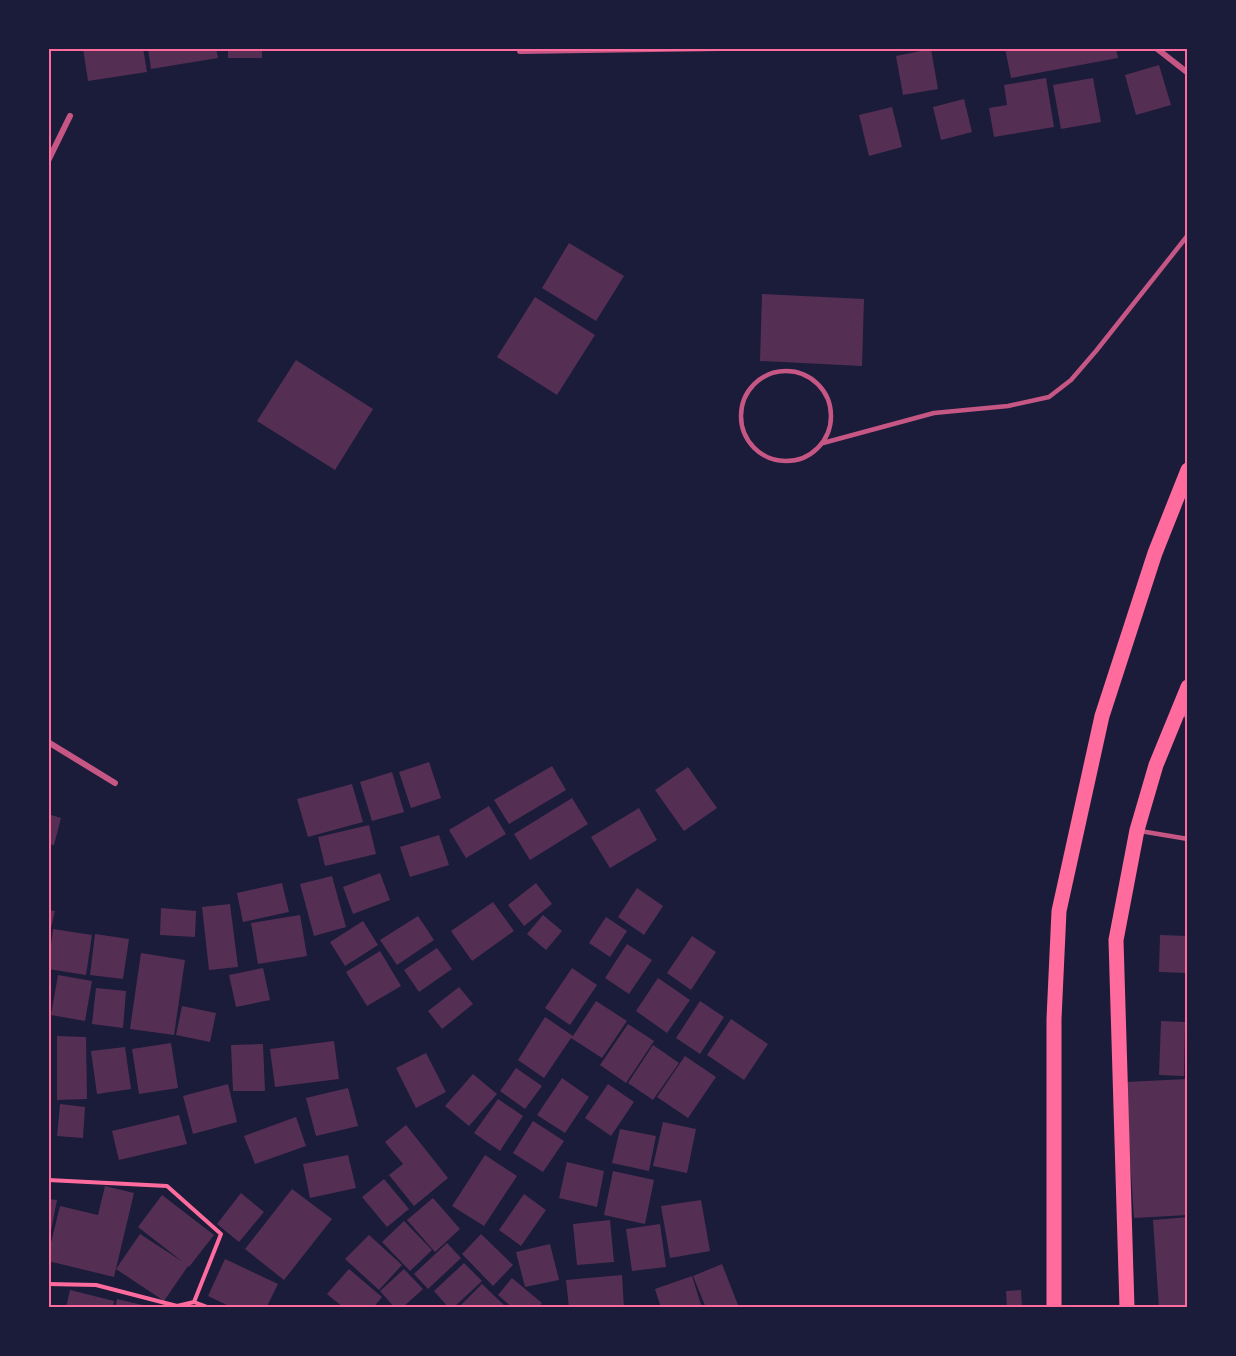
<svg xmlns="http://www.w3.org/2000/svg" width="1236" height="1356" font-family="'Asap Condensed',sans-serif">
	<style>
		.building { fill: #542f53 }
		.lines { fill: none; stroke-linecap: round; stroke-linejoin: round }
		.path { stroke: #ff6b9d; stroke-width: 4 }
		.service { stroke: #c65784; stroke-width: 4.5 }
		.minor { stroke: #c65784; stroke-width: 6 }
		.primary { stroke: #ff6b9d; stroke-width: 15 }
		.neatline { fill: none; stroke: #ff6b9d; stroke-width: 2 }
	</style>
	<rect width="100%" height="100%" fill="#1b1b3a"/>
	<!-- building -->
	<g class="building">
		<path d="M83,48H143L147,72L88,81Z"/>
		<path d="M148,48H216L218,58L151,69Z"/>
		<rect x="228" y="48" width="34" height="10"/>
		<path d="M1005,48H1116L1118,58L1011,78Z"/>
		<path d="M931,49L938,89L903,95L896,56Z"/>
		<path d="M1159,65L1171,105L1136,115L1125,75Z"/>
		<path d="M1046,78L1054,127L994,137L989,108L1007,105L1004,85Z"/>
		<path d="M1093,78L1101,122L1061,129L1053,85Z"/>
		<path d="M964,99L972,132L941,140L933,107Z"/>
		<path d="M892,107L902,147L869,156L859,115Z"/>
		<path d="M569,243L624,276L596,321L542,288Z"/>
		<path d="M762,294L864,299L862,366L760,361Z"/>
		<path d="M535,297L595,335L557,395L497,357Z"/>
		<path d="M296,360L373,409L335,470L257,421Z"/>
		<path d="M429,762L441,798L411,808L399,772Z"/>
		<path d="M552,766L566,790L509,824L494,800Z"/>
		<path d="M688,767L717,808L684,831L655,790Z"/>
		<path d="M392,772L404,812L372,821L360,782Z"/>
		<path d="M352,784L363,822L308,837L297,799Z"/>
		<path d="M572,798L588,824L530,860L514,834Z"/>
		<path d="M489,806L506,834L466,858L449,830Z"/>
		<path d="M639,808L657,840L610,868L591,837Z"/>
		<path d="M48,814L61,818L54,845L48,844Z"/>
		<path d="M369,825L376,854L325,866L318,837Z"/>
		<path d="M439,835L449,865L410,877L400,847Z"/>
		<path d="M380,873L390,900L353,914L343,887Z"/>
		<path d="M332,876L346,927L314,936L300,884Z"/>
		<path d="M282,883L289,912L243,922L237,893Z"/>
		<path d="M536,883L552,904L524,926L508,905Z"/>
		<path d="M637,888L663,906L644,935L618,917Z"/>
		<path d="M493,902L514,931L472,961L451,931Z"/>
		<path d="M230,904L238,967L209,970L202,907Z"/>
		<path d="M161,908L196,911L195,937L160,935Z"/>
		<path d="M48,910L55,911L49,936H48Z"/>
		<path d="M300,915L307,956L258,964L251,923Z"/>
		<path d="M543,915L562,931L546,950L527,934Z"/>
		<path d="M418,916L434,940L397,965L380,940Z"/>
		<path d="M606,917L627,931L610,957L589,943Z"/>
		<path d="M363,921L378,945L345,966L330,942Z"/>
		<path d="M53,929L92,935L86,975L48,969Z"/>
		<path d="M95,934L129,939L123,979L90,975Z"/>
		<path d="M1160,935L1188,936V973L1159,972Z"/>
		<path d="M692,936L716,952L691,990L667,973Z"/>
		<path d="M627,944L652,960L629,994L605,978Z"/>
		<path d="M437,948L452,969L419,992L404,970Z"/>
		<path d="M380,951L401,986L367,1006L346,972Z"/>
		<path d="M141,953L185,960L174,1035L130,1029Z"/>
		<path d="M263,968L270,1000L236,1007L229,975Z"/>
		<path d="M572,968L597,985L570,1025L545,1008Z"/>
		<path d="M58,975L92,981L85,1021L51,1015Z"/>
		<path d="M658,978L690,1000L667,1033L636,1011Z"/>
		<path d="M459,987L473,1004L442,1029L428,1011Z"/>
		<path d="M96,988L126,991L123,1028L92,1024Z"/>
		<path d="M596,1001L627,1021L602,1058L571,1038L544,1078L518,1060L545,1017L573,1036Z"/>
		<path d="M700,1001L724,1017L700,1054L676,1038Z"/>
		<path d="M182,1006L216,1013L210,1042L176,1035Z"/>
		<path d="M731,1019L768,1044L744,1080L707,1055Z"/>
		<path d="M1161,1021L1185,1022L1184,1076L1159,1075Z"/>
		<path d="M628,1024L654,1041L626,1083L600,1065Z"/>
		<path d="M57,1036L86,1037L87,1099L57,1100Z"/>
		<path d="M334,1041L339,1079L275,1087L270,1049Z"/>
		<path d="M171,1043L178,1088L139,1094L132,1049Z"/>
		<path d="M263,1044L265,1091H233L231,1045Z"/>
		<path d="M653,1045L679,1063L653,1100L628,1083Z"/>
		<path d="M125,1047L131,1089L97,1094L91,1051Z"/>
		<path d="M426,1053L446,1092L416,1108L396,1068Z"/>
		<path d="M685,1056L716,1077L688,1118L657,1097Z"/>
		<path d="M516,1068L542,1086L525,1109L500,1091Z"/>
		<path d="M473,1074L497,1094L469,1126L445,1106Z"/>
		<path d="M562,1078L589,1097L565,1133L537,1115Z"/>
		<path d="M1188,1079V1215L1134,1218L1125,1082Z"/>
		<path d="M228,1084L237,1122L193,1134L183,1096Z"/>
		<path d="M608,1084L634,1102L611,1136L585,1118Z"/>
		<path d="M348,1088L358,1126L316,1136L306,1098Z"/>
		<path d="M498,1099L523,1116L500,1151L474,1133Z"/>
		<path d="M60,1104L85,1107L83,1138L57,1136Z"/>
		<path d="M179,1115L187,1144L119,1160L112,1131Z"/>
		<path d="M296,1117L306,1146L255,1164L244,1136Z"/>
		<path d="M533,1121L564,1141L543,1172L513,1153Z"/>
		<path d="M663,1122L696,1129L687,1173L653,1166Z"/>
		<path d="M406,1125L448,1178L414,1206L389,1175L403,1164L385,1142Z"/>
		<path d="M620,1129L656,1136L649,1171L612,1163Z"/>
		<path d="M348,1155L356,1188L310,1198L303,1164Z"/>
		<path d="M485,1155L517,1176L484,1226L452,1206Z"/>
		<path d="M567,1162L604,1171L597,1207L559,1198Z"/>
		<path d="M613,1171L654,1180L645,1224L604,1215Z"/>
		<path d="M384,1179L409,1209L387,1227L362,1197Z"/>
		<path d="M105,1186L134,1193L114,1277L48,1261V1255L60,1206L98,1215Z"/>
		<path d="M292,1189L332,1219L284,1280L245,1249Z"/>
		<path d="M241,1193L264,1212L239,1242L217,1224Z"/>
		<path d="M524,1194L546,1210L521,1246L499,1230Z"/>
		<path d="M162,1195L214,1235L189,1267L188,1266L164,1301L116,1269L140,1234L183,1262L138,1227Z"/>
		<path d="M433,1198L460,1229L435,1252L407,1220Z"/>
		<path d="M48,1199L57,1200L49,1241H48Z"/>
		<path d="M701,1200L710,1251L670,1258L661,1206Z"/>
		<path d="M1188,1217V1308H1159L1153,1220Z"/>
		<path d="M610,1220L614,1262L577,1265L573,1224Z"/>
		<path d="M404,1221L432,1250L410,1271L382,1242Z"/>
		<path d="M660,1224L666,1267L632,1271L626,1229Z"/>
		<path d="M481,1234L513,1265L493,1286L462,1254Z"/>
		<path d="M369,1235L402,1265L379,1290L345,1259Z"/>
		<path d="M447,1243L461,1258L428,1289L414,1274Z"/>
		<path d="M550,1244L559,1280L525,1287L516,1252Z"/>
		<path d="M225,1259L278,1284L266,1308H233L208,1296Z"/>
		<path d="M464,1263L482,1281L453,1308H449L434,1291Z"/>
		<path d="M722,1264L738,1305L730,1308H706L693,1276Z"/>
		<path d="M349,1269L382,1297L373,1308H344L327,1294Z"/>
		<path d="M404,1269L423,1289L402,1308H395L380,1291Z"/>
		<path d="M622,1275L624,1308H569L566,1280Z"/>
		<path d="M692,1276L702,1308H661L655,1289Z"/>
		<path d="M512,1278L542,1303L538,1308H513L498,1295Z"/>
		<path d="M482,1284L507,1308H458Z"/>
		<path d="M70,1290L114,1301L113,1308H66Z"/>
		<path d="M1021,1290L1022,1308H1007L1006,1291Z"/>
		<path d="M117,1299L151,1307V1308H115Z"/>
	</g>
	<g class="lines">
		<!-- path -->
		<g class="path">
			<path d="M48,1180L167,1186L221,1234L194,1302"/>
			<path d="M48,1284L96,1285L177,1306L194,1302L210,1308"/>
		</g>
		<!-- service -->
		<g class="service">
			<circle cx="786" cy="416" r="45"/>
			<path d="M823,443L934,413L1008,406L1049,397L1071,380L1096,351L1188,235"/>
			<path d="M1183,710L1188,719"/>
			<path d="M1140,831L1188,839"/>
		</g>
		<!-- minor -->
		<g class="minor">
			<path d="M1156,48L1188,73"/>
			<path d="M520,51L719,48"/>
			<path d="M48,161L70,116"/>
			<path d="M48,742L115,783"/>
		</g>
		<!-- primary -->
		<g class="primary">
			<path d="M1054,1308V1019L1059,911L1102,716L1155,553L1188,470"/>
			<path d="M1127,1308L1116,940L1137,830L1156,765L1188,687"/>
		</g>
	</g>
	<!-- border -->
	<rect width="1236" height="1356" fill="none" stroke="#1b1b3a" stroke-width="99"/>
	<rect x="50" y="50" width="1136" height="1256" class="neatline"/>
</svg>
